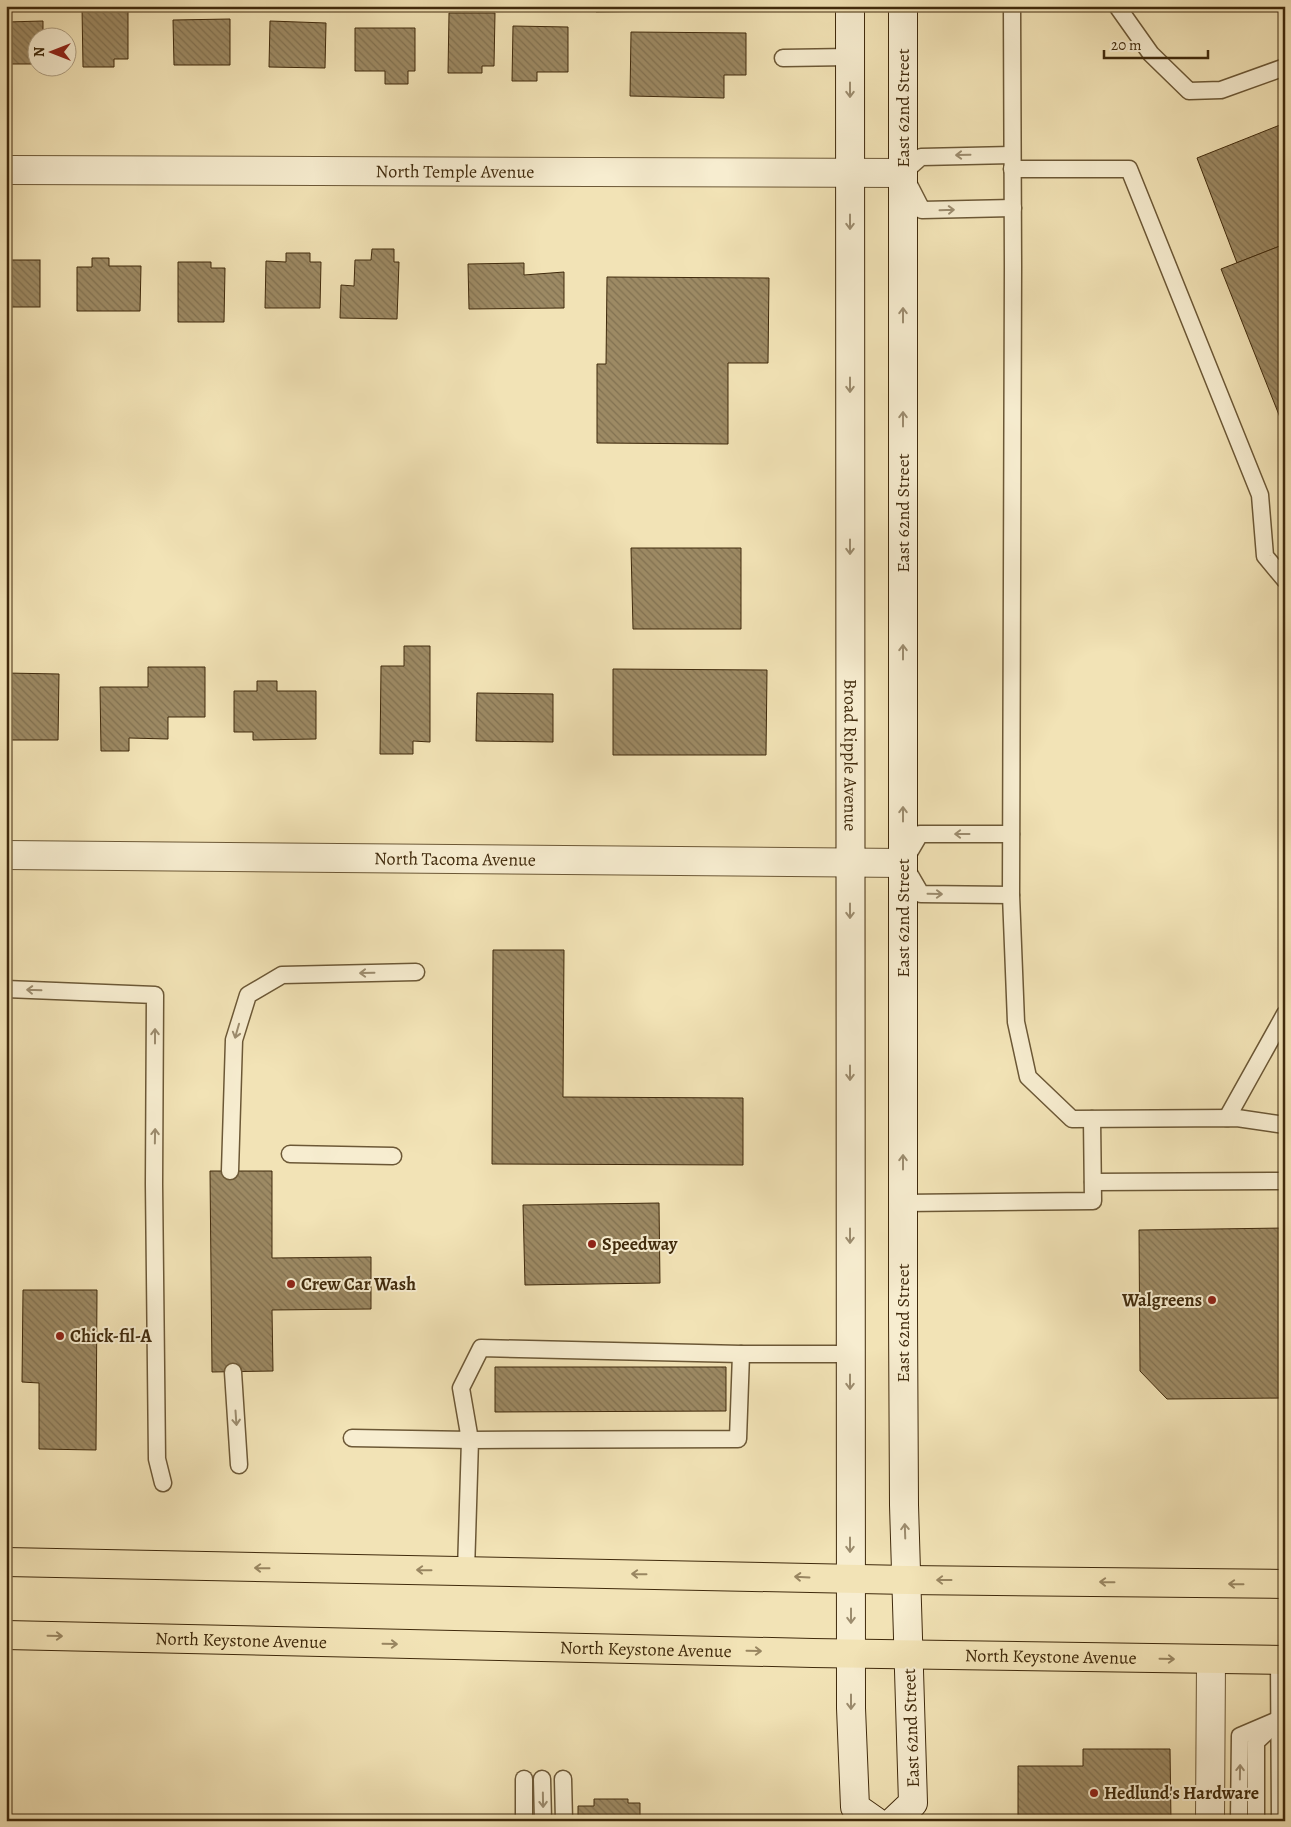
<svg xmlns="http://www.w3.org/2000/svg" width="1291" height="1827" font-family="Alegreya,serif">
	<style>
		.building { fill: url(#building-back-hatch); stroke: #402a0c }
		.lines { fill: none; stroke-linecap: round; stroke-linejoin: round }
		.lane-casing { stroke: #6c5836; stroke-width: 19 }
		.street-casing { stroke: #6c5836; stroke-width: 30 }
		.secondary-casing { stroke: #402a0c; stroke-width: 30 }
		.primary-casing { stroke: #402a0c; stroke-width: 30 }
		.lane { stroke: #f7edd0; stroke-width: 16 }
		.street { stroke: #f7edd0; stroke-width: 28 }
		.secondary { stroke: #f7edd0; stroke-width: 28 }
		.primary { stroke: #f2e3b6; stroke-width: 28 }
		.oneway { stroke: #9c8c6e }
		.oneway2 { stroke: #998661 }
		.poi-dot { fill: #8f2418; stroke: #f7edd0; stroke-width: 2 }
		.labels { text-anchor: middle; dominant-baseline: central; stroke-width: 4; stroke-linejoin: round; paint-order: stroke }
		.street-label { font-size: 18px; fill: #402a0c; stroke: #f7edd0 }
		.poi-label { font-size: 18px; font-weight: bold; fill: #402a0c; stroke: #f7edd0; text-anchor: start }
	</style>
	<defs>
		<pattern id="building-back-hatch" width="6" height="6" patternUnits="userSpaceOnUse" patternTransform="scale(1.25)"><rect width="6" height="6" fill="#9d8a64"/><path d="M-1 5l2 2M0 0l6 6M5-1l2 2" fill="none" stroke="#817151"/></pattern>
	</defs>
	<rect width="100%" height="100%" fill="#f2e3b6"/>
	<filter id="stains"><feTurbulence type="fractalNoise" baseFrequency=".004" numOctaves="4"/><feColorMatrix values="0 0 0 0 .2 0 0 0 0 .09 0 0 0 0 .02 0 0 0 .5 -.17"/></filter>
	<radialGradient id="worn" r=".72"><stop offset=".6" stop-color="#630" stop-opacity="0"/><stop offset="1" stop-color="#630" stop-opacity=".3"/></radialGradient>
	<!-- building -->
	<g class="building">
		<path d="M596,6H729V10L596,12Z"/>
		<path d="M128,7V59H114V67H83L82,8Z"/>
		<path d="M449,13H495L494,66H482V73H448Z"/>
		<path d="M230,19V65H174L173,20Z"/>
		<path d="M43,21V38H38V64H6V22Z"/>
		<path d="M270,21L326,23L325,68L269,67Z"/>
		<path d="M513,26L568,27V72H537V81H512Z"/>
		<path d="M355,28H415V71H408V84H385V71H355Z"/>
		<path d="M631,32L746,33V75H724V98L630,96Z"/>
		<path d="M1285,123V244L1237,263L1197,158Z"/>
		<path d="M1285,244V430L1221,269Z"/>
		<path d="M372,249H394V262H399L397,319L340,318L341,285L354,286L355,260H371Z"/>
		<path d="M286,253H310V262H321L320,308H265L266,261L286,262Z"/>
		<path d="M92,258H109V266H141L140,311H77V267H92Z"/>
		<rect x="6" y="260" width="34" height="47"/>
		<path d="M178,262H211V268H225L224,322H178Z"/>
		<path d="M524,263V275L564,272V308L469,309L468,264Z"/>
		<path d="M607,277L769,278L768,363H728V444L597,443V364H606Z"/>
		<path d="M631,548H741V629H633Z"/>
		<path d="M404,646H430V742L413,741V754H380L381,666H404Z"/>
		<path d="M148,667H205V717H168V739L129,738V751H101L100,687H148Z"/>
		<path d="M613,669L767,670L766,755H613Z"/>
		<path d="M6,673L59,674L58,740H6Z"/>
		<path d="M257,681H277V691H316V739L253,740V732H234V691H257Z"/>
		<path d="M477,693L553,694V742L476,741Z"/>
		<path d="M493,950H564L563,1097L743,1098V1165L492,1164Z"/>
		<path d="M210,1171H272V1258L371,1257V1309L272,1310L273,1371L212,1372Z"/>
		<path d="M659,1203L660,1283L525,1285L523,1205Z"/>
		<path d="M1285,1228V1398L1167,1399L1140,1371L1139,1230Z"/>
		<path d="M23,1290H97L96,1450L39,1449V1383L22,1382Z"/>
		<path d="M495,1367H726V1411L495,1412Z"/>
		<path d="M1083,1749H1170L1171,1821H1018V1766H1083Z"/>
		<path d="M594,1799H628V1803H640V1821H578V1806H594Z"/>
	</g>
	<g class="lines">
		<!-- lane casing -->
		<g class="lane-casing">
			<g id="lane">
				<path d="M1012,6L1013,267L1011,895L1016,1022L1028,1077L1072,1119L1237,1118L1285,1125"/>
				<path d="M1117,6L1151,54L1189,91L1221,90L1285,67"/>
				<path d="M783,58L850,57"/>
				<path d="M1012,155L921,157L903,173L922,210L1013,208"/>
				<path d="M1012,169H1129L1260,495L1265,556L1285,580"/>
				<path d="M1011,834H920L903,863L921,894L1011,895"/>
				<path d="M6,989L155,995L154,1184L157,1459L163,1483"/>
				<path d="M1227,1118L1285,1014"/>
				<path d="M290,1154L393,1156"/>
				<path d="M230,1171L234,1040L248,995L282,975L416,972"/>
				<path d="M1093,1182L1285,1181"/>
				<path d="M903,1203L1093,1201L1092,1119"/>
				<path d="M233,1372L239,1465"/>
				<path d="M352,1438L470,1440L461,1388L481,1348L741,1354"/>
				<path d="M466,1571L470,1440L738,1439L741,1354H850"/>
				<path d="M1279,1660L1280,1821"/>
				<path d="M542,1779L543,1821"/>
				<path d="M563,1779L564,1821"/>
				<path d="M524,1821V1779"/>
				<path d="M1239,1821L1240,1736L1280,1719"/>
				<path d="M1256,1821V1742L1273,1726"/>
			</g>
		</g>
		<!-- street casing -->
		<g class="street-casing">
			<g id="street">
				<path id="s1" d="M6,170L903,173"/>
				<path id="s2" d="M6,855L903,863"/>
				<path d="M1210,1821L1211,1660"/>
			</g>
		</g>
		<!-- secondary casing -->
		<g class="secondary-casing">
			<g id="secondary">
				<path id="s3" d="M850,6L851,1708L855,1807L875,1821"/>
				<path d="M894,1821L913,1803L904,1505L903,1316V6"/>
			</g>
		</g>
		<!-- primary casing -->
		<g class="primary-casing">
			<g id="primary">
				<path d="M6,1562L908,1580L1285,1584"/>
				<path id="s4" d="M6,1635L813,1653L1285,1660"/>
			</g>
		</g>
		<!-- lane -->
		<use href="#lane" class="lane"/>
		<!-- street -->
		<use href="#street" class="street"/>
		<!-- secondary -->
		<use href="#secondary" class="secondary"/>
		<!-- primary -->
		<use href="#primary" class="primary"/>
	</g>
	<!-- one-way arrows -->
	<defs><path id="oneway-shaft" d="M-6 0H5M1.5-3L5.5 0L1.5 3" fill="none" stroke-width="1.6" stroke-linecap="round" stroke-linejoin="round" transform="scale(1.25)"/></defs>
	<g class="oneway">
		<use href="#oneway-shaft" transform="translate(850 90) rotate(90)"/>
		<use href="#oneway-shaft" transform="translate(963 155) rotate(179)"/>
		<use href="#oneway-shaft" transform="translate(947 210) rotate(-2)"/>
		<use href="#oneway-shaft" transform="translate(850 222) rotate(90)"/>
		<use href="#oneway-shaft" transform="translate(903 315) rotate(-90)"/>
		<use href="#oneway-shaft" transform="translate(850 385) rotate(90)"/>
		<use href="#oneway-shaft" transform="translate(903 419) rotate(-90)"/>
		<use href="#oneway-shaft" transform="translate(850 547) rotate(90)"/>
		<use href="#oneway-shaft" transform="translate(903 652) rotate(-90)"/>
		<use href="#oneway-shaft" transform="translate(903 814) rotate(-90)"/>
		<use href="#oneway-shaft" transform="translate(962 834) rotate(180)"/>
		<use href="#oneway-shaft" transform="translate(935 894) rotate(1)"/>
		<use href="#oneway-shaft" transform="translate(850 911) rotate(90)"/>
		<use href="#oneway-shaft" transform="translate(367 973) rotate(179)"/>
		<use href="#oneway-shaft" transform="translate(34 990) rotate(-178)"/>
		<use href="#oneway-shaft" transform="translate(237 1031) rotate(106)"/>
		<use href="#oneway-shaft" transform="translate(155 1036) rotate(-90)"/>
		<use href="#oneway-shaft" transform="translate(850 1073) rotate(90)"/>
		<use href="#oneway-shaft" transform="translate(155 1136) rotate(-89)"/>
		<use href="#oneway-shaft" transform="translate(903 1162) rotate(-90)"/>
		<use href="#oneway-shaft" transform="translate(850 1236) rotate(90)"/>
		<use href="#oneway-shaft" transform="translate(850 1382) rotate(90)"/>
		<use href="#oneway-shaft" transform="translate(236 1418) rotate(86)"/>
		<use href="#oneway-shaft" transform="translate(905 1531) rotate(-92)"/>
		<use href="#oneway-shaft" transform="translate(850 1545) rotate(90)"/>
		<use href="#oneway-shaft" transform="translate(851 1616) rotate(90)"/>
		<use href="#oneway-shaft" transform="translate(851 1702) rotate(90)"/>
		<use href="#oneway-shaft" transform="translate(1240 1772) rotate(-89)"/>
		<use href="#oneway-shaft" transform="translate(543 1800) rotate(89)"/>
	</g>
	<g class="oneway2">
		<use href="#oneway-shaft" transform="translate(262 1568) rotate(-179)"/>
		<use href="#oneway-shaft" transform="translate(424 1570) rotate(-179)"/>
		<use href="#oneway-shaft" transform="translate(639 1574) rotate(-179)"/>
		<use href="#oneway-shaft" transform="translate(802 1577) rotate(-177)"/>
		<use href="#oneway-shaft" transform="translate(944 1580) rotate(-180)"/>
		<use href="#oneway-shaft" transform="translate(1107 1582) rotate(-179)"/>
		<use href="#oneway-shaft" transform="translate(1236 1584) rotate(-179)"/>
		<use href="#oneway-shaft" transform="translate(55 1636) rotate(1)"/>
		<use href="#oneway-shaft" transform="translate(390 1644) rotate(1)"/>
		<use href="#oneway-shaft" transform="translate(754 1651) rotate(1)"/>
		<use href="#oneway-shaft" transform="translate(1167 1659) rotate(1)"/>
	</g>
	<!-- markers -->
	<g class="poi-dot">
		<circle cx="592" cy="1244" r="5"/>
		<circle cx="291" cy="1284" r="5"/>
		<circle cx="1212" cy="1300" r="5"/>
		<circle cx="60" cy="1336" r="5"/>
		<circle cx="1094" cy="1793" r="5"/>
	</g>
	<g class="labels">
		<!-- street labels -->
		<g class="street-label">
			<text transform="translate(903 108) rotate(-90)">East 62nd Street</text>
			<text stroke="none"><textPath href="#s1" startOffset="449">North Temple Avenue</textPath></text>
			<text transform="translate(903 513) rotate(-90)">East 62nd Street</text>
			<text stroke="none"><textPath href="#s3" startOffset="749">Broad Ripple Avenue</textPath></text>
			<text stroke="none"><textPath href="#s2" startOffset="449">North Tacoma Avenue</textPath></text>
			<text transform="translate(903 918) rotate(-90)">East 62nd Street</text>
			<text transform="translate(903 1323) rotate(-90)">East 62nd Street</text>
			<text stroke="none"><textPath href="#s4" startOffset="235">North Keystone Avenue</textPath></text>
			<text stroke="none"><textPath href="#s4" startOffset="640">North Keystone Avenue</textPath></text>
			<text stroke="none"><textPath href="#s4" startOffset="1045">North Keystone Avenue</textPath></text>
			<text transform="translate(911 1728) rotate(-92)">East 62nd Street</text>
		</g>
		<!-- poi labels -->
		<g class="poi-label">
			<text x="602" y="1244">Speedway</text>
			<text x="301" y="1284">Crew Car Wash</text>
			<text x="1202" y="1300" text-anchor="end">Walgreens</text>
			<text x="70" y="1336">Chick-fil-A</text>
			<text x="1104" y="1793">Hedlund's Hardware</text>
		</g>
	</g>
	<!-- margin -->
	<rect width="1291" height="1827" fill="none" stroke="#f2e3b6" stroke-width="25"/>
	<rect x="8" y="8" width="1276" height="1812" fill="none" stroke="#402a0c" stroke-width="2.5"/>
	<rect x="12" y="12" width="1266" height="1802" fill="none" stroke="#402a0c"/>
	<!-- north arrow -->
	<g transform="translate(52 52) rotate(270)"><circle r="24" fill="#f7edd0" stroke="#ae9f82"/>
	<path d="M0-4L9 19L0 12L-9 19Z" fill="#8f2418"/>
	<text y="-8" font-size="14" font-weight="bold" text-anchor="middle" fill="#402a0c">N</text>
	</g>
	<!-- scale -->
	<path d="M1104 50v8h104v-8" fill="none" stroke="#402a0c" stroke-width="2.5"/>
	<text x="1111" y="50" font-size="15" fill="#402a0c" stroke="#f7edd0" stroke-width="4" paint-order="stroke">20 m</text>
	<rect width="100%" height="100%" filter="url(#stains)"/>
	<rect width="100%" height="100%" fill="url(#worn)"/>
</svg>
